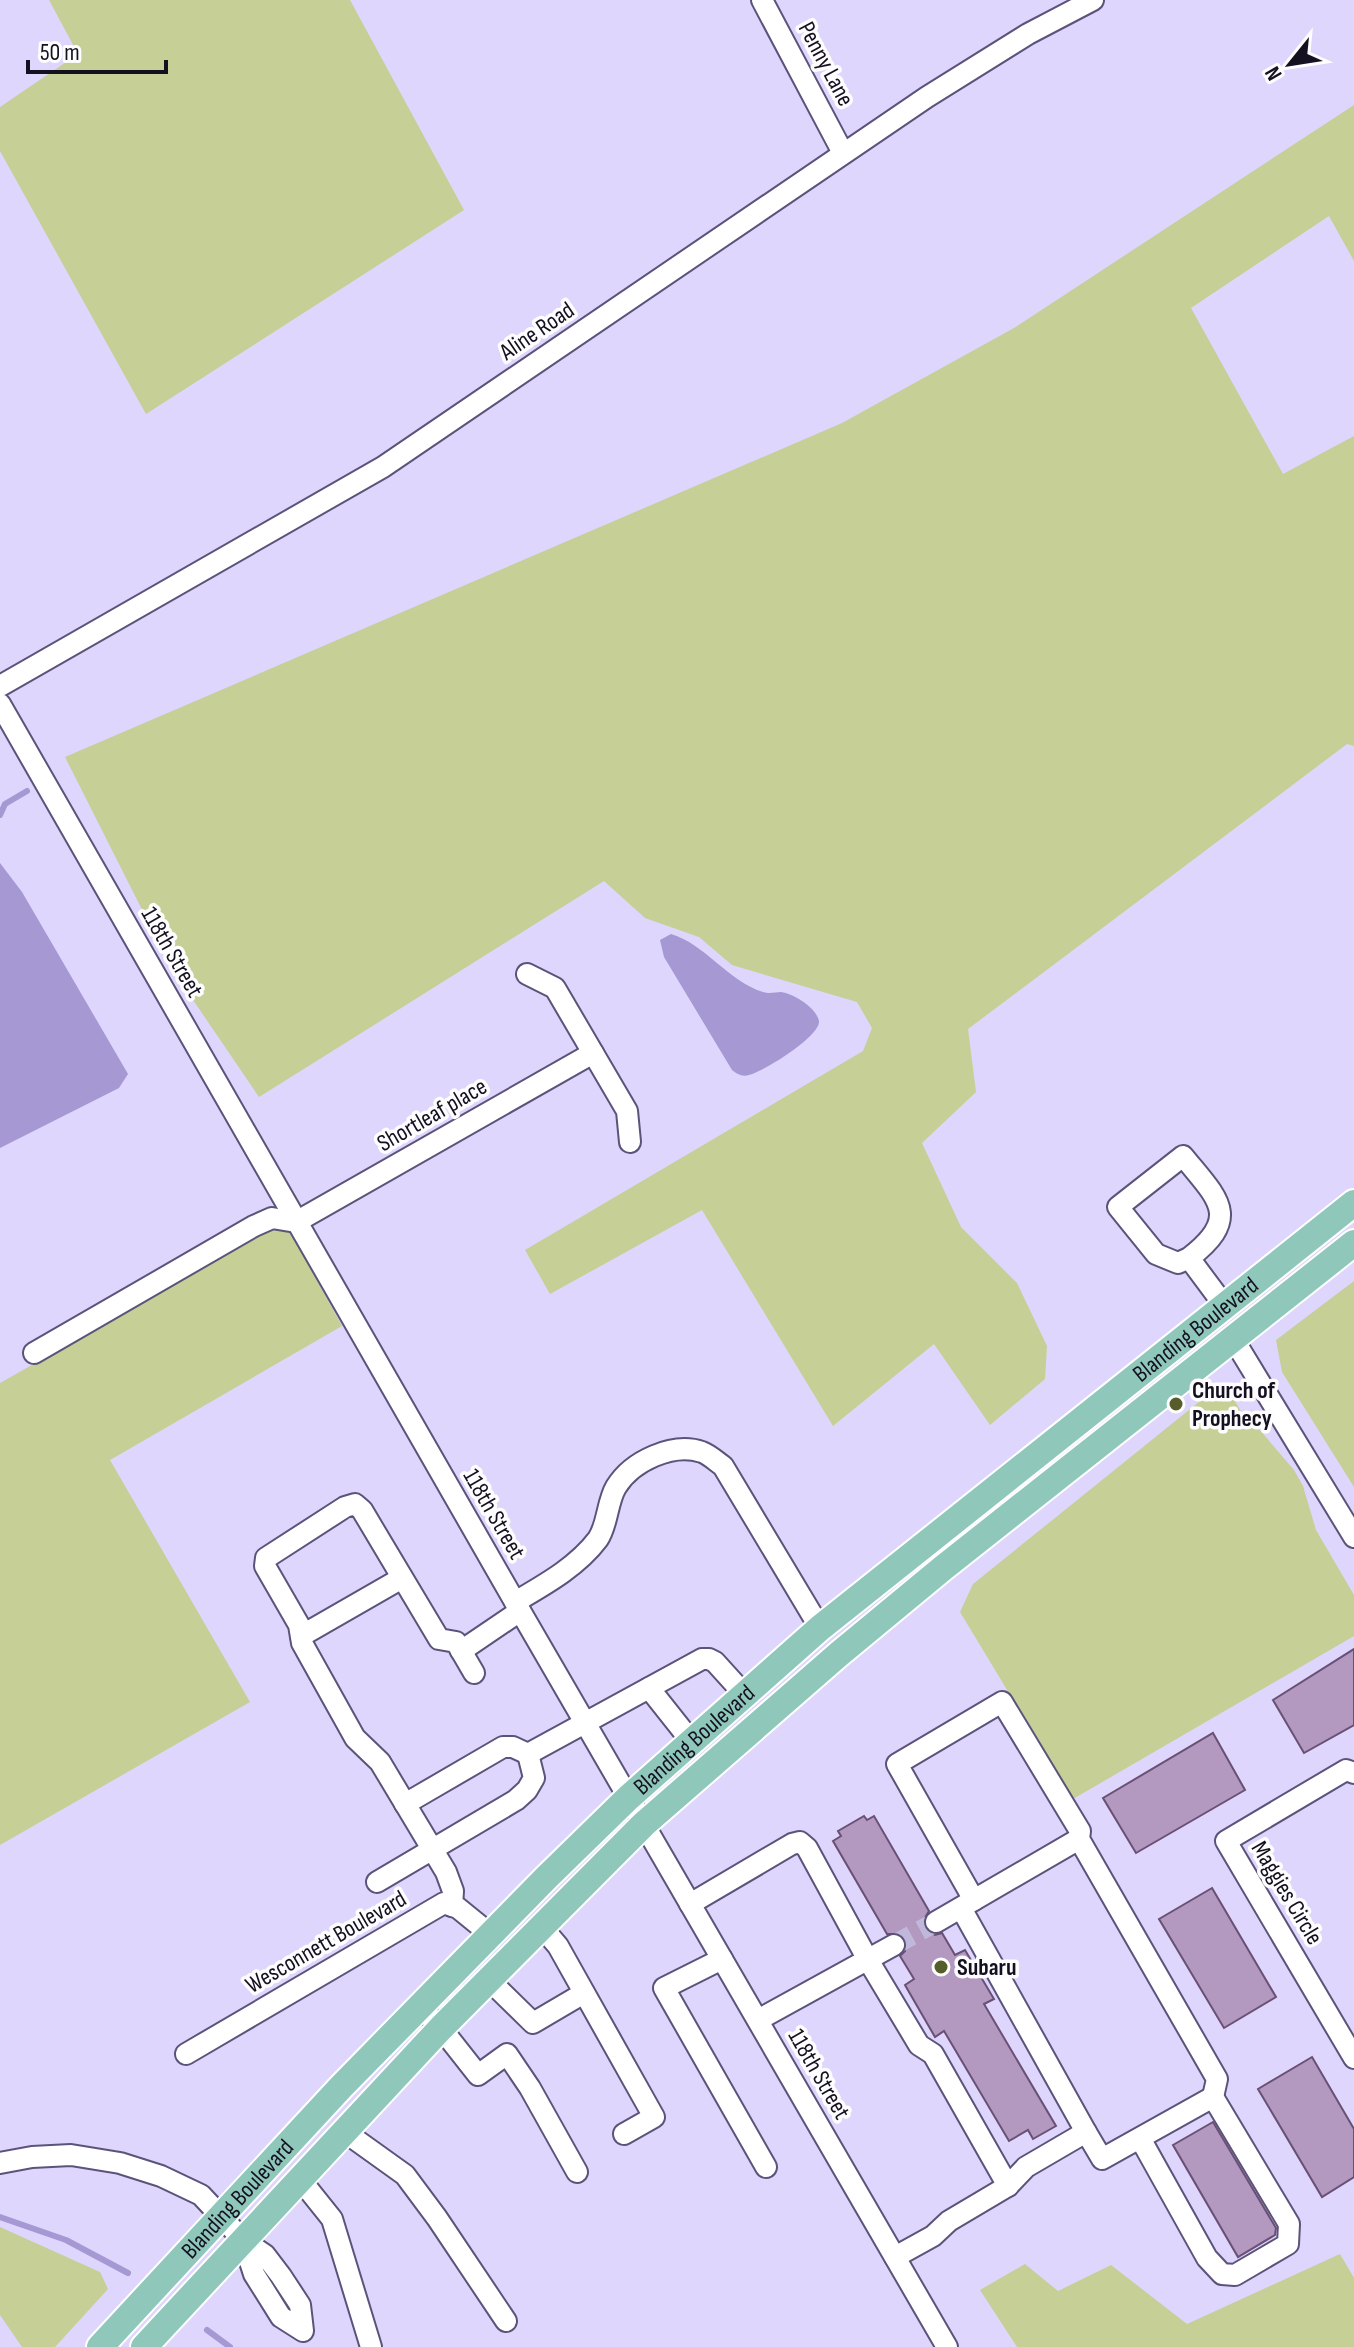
<svg xmlns="http://www.w3.org/2000/svg" width="1354" height="2347" font-family="'Sofia Sans Condensed',sans-serif">
	<style>
		.green { fill: #c6cf95 }
		.water { fill: #a698d2 }
		.lines { fill: none; stroke-linecap: round; stroke-linejoin: round }
		.stream { stroke: #a698d2; stroke-width: 6 }
		.building { fill: #b398c0; stroke: #695075; stroke-width: 2 }
		.minor-tunnel { stroke: #c0b8db; stroke-width: 20; stroke-dasharray: 20 10; stroke-linecap: butt }
		.minor-casing { stroke: #5c537b; stroke-width: 24 }
		.major-casing { stroke: #fff; stroke-width: 30 }
		.minor { stroke: #fff; stroke-width: 20 }
		.major { stroke: #8fc8bb; stroke-width: 26 }
		.poi-dot { fill: #565c2a; stroke: #fdfdfd; stroke-width: 3 }
		.labels { text-anchor: middle; dominant-baseline: central; stroke-width: 7; stroke-linejoin: round; paint-order: stroke }
		.street-label { font-size: 24px; fill: #141020; stroke: #fdfdfd }
		.poi-label { font-size: 24px; font-weight: bold; fill: #141020; stroke: #fdfdfd; text-anchor: start }
	</style>
	<rect width="100%" height="100%" fill="#ded6fc"/>
	<!-- green -->
	<g class="green">
		<path d="M49,0H350L464,210L146,414L0,151V107L78,54Z"/>
		<path d="M1354,105V261L1329,216L1191,308L1283,474L1354,436V746L1347,744L968,1029L976,1092L922,1143L961,1227L1017,1283L1047,1346L1045,1379L990,1425L934,1344L833,1426L702,1210L550,1294L525,1250L863,1051L872,1028L857,1002L732,965L699,937L645,918L604,881L259,1097L172,969L65,757L842,423L1014,328Z"/>
		<path d="M285,1222L342,1326L110,1460L250,1702L0,1845V1383Z"/>
		<path d="M1354,1281V1487L1282,1372L1276,1340Z"/>
		<path d="M1220,1385L1226,1386L1245,1418L1259,1429L1294,1470L1303,1486L1316,1530L1354,1595V1636L1073,1799L960,1612L973,1584Z"/>
		<path d="M0,2227L100,2272L108,2289L55,2347H22L0,2315Z"/>
		<path d="M1340,2254L1354,2278V2347H1017L980,2290L1025,2264L1058,2291L1111,2265L1187,2324Z"/>
	</g>
	<!-- water -->
	<g class="water">
		<path d="M0,863L22,892L128,1074L119,1088L0,1148Z"/>
		<path d="M671,934C705,944 728,981 763,992C769,994 775,992 781,992C794,994 816,1007 819,1021C821,1036 763,1072 749,1075C742,1077 737,1074 732,1070L664,957L660,940Z"/>
	</g>
	<g class="lines">
		<!-- stream -->
		<g class="stream">
			<path d="M0,815L5,804L27,791"/>
			<path d="M0,2217L66,2240L128,2273"/>
			<path d="M207,2330L230,2347"/>
		</g>
	</g>
	<!-- building -->
	<g class="building">
		<path d="M1354,1649V1725L1304,1753L1273,1700Z"/>
		<path d="M1213,1733L1245,1790L1136,1853L1103,1798Z"/>
		<path d="M864,1816L867,1820L874,1816L929,1911L923,1921L925,1929L935,1935L942,1933L955,1955L965,1950L994,1999L984,2004L1056,2126L1033,2139L1028,2130L1009,2141L944,2031L935,2037L905,1985L914,1979L900,1956L905,1951L906,1939L900,1934H887L833,1841L841,1836L838,1831Z"/>
		<path d="M1212,1888L1276,1997L1224,2028L1159,1919Z"/>
		<path d="M1312,2057L1354,2129V2177L1322,2197L1258,2089Z"/>
		<path d="M1213,2122L1276,2228L1275,2235L1238,2257L1173,2145Z"/>
	</g>
	<g class="lines">
		<!-- minor-tunnel -->
		<path class="minor-tunnel" d="M894,1945L936,1922"/>
		<!-- minor casing -->
		<g class="minor-casing">
			<g id="minor">
				<path d="M762,0L843,153"/>
				<path d="M0,686L383,467L927,97L1028,34L1093,0"/>
				<path d="M0,704L515,1602L947,2347"/>
				<path d="M527,974L555,988L627,1111L630,1142"/>
				<path d="M1189,1258L1178,1263L1156,1254L1118,1207L1183,1156C1217,1198 1243,1217 1189,1258L1224,1305"/>
				<path d="M1234,1340L1354,1537"/>
				<path d="M34,1353L254,1226L272,1218L296,1222L593,1053"/>
				<path d="M515,1602C544,1585 577,1567 598,1539C608,1524 607,1502 616,1487C632,1461 673,1442 702,1452C710,1455 717,1462 723,1466L820,1628"/>
				<path d="M301,1636L402,1578"/>
				<path d="M461,1651L520,1611"/>
				<path d="M649,1688L691,1741"/>
				<path d="M1354,1773L1346,1770L1226,1841L1354,2058"/>
				<path d="M405,1804L503,1747H513L528,1754L702,1659H709L715,1662L744,1694"/>
				<path d="M377,1882L516,1800L527,1790L534,1778L528,1754"/>
				<path d="M974,1900L897,1764L1002,1702L1080,1831L1079,1839L1217,2079L1213,2097"/>
				<path d="M690,1904L792,1844L800,1842L807,1848L868,1960L919,2045L933,2054L1008,2186"/>
				<path d="M452,1906L453,1891L446,1872L380,1762L355,1738L302,1643L299,1625L265,1566L266,1558L345,1507L355,1504L362,1510L439,1639L456,1642L474,1673"/>
				<path d="M961,1908L1086,2132"/>
				<path d="M936,1922L1079,1839"/>
				<path d="M541,1926L558,1946L654,2117L624,2134"/>
				<path d="M722,1959L664,1988L766,2167"/>
				<path d="M489,1980L533,2023L584,1993"/>
				<path d="M419,2006L441,2028L478,2075L507,2054L530,2088L577,2172"/>
				<path d="M758,2020L894,1945"/>
				<path d="M186,2054L444,1903L458,1908L490,1934"/>
				<path d="M345,2132L405,2175L437,2218L506,2321"/>
				<path d="M0,2163L32,2157L71,2155L120,2163L161,2176L201,2195L243,2240L265,2255L281,2276L300,2305L303,2331L281,2317L254,2274L243,2240"/>
				<path d="M300,2179L332,2219L371,2347"/>
				<path d="M895,2257L933,2236L949,2221L1008,2186L1026,2167L1086,2132L1102,2159L1213,2097L1289,2224L1288,2244L1235,2275L1222,2274L1207,2258L1140,2138"/>
			</g>
		</g>
		<!-- major casing -->
		<g class="major-casing">
			<g id="major">
				<path id="s1" d="M100,2347L341,2087L546,1878L628,1798L820,1628L1354,1203"/>
				<path d="M144,2347L441,2028L644,1824L839,1654L943,1568L1354,1243"/>
			</g>
		</g>
		<!-- minor -->
		<use href="#minor" class="minor"/>
		<!-- major -->
		<use href="#major" class="major"/>
	</g>
	<!-- markers -->
	<g class="poi-dot">
		<circle cx="1176" cy="1404" r="8"/>
		<circle cx="941" cy="1967" r="8"/>
	</g>
	<g class="labels">
		<!-- street labels -->
		<g class="street-label">
			<text transform="translate(826 64) rotate(62)">Penny Lane</text>
			<text transform="translate(537 331) rotate(-34)">Aline Road</text>
			<text transform="translate(172 952) rotate(60)">118th Street</text>
			<text transform="translate(432 1115) rotate(-30)">Shortleaf place</text>
			<text stroke="none"><textPath href="#s1" startOffset="1498">Blanding Boulevard</textPath></text>
			<text transform="translate(494 1514) rotate(60)">118th Street</text>
			<text stroke="none"><textPath href="#s1" startOffset="850">Blanding Boulevard</textPath></text>
			<text transform="translate(1287 1893) rotate(59)">Maggies Circle</text>
			<text transform="translate(326 1942) rotate(-30)">Wesconnett Boulevard</text>
			<text transform="translate(819 2074) rotate(60)">118th Street</text>
			<text stroke="none"><textPath href="#s1" startOffset="202">Blanding Boulevard</textPath></text>
		</g>
		<!-- poi labels -->
		<g class="poi-label">
			<text x="1192" y="1390">Church of<tspan x="1192" dy="28">Prophecy</tspan></text>
			<text x="957" y="1967">Subaru</text>
		</g>
	</g>
	<!-- north arrow -->
	<g transform="translate(1290 64) rotate(240)" stroke="#fdfdfd" stroke-width="6" paint-order="stroke">
	<path d="M0-6L14 30L0 20L-14 30Z" fill="#141020"/>
	<text y="-12" font-size="22" font-weight="bold" text-anchor="middle" fill="#141020">N</text>
	</g>
	<!-- scale -->
	<path d="M28 60v12h138v-12" fill="none" stroke="#141020" stroke-width="4"/>
	<text x="40" y="60" font-size="24" fill="#141020" stroke="#fdfdfd" stroke-width="6" paint-order="stroke">50 m</text>
</svg>
